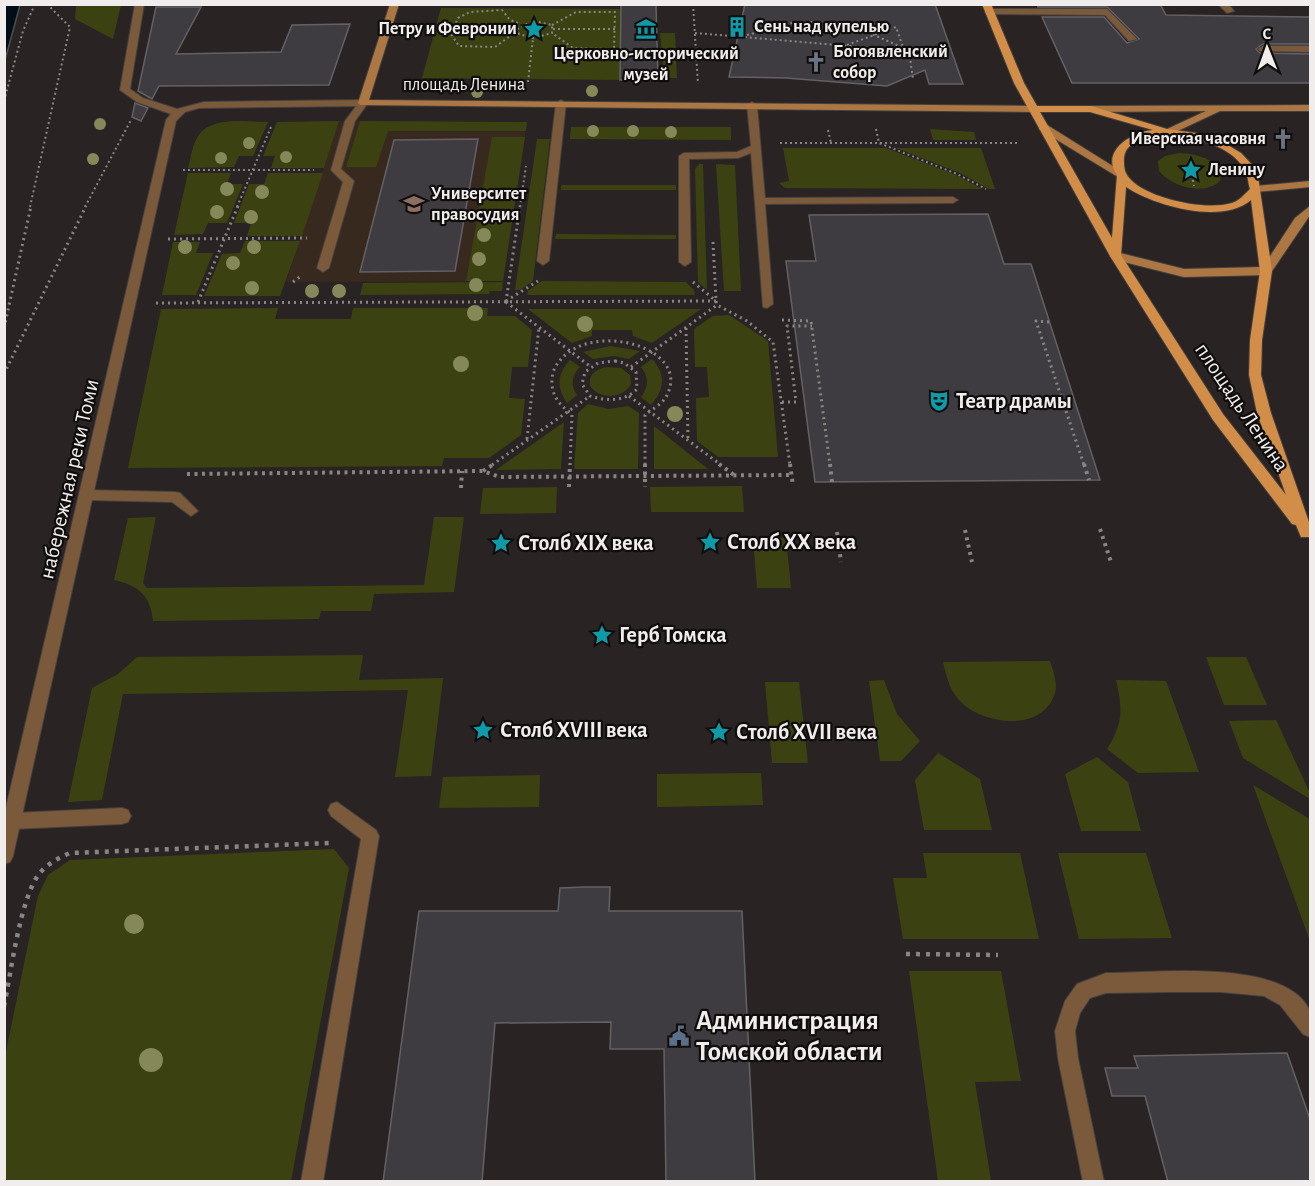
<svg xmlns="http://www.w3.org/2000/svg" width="1315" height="1186" font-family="'Alegreya Sans',sans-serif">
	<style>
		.education { fill: #38291e }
		.green { fill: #3c4112 }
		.water { fill: #000d17; stroke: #485057; stroke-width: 1.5 }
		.building { fill: #3e3c40; stroke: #646166; stroke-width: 1.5 }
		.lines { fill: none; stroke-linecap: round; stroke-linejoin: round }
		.lane-casing { stroke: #45403f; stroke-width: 2 }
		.street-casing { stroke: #45403f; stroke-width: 2 }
		.secondary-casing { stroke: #45403f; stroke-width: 2 }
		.primary-casing { stroke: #45403f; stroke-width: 2 }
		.path-far3 { stroke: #898584; stroke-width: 2; stroke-dasharray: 2 3; stroke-linecap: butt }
		.path-far2 { stroke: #898584; stroke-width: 3; stroke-dasharray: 2 4; stroke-linecap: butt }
		.path-far1 { stroke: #898584; stroke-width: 4; stroke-dasharray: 3 4.5; stroke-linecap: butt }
		.path { stroke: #898584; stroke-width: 4.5; stroke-dasharray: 4 6; stroke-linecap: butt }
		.lane { fill: #7b5a3b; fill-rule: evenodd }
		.street { fill: #7b5a3b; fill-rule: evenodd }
		.secondary { fill: #ac7743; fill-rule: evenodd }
		.primary { fill: #d28e48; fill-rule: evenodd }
		.tree { fill: #858959 }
		.labels { text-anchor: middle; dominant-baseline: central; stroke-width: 4.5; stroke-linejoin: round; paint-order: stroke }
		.far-poi-label { font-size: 18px; font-weight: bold; fill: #f0edec; stroke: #100e0d; text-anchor: start }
		.far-street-label { font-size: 18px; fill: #f0edec; stroke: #100e0d }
		.poi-label { font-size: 22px; font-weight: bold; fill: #f0edec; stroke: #100e0d; text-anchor: start }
		.street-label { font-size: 22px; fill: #f0edec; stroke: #100e0d }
		.near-poi-label { font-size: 27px; font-weight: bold; fill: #f0edec; stroke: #100e0d; text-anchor: start }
	</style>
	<rect width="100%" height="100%" fill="#292423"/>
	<!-- education -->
	<path class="education" d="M339,121L527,122L503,281L286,282Z"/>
	<!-- green -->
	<g class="green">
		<path d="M76,5H121L113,39L75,19Z"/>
		<path d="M441,8L621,9L620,80L422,78Z"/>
		<path d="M660,33H675L677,78H664Z"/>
		<path d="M339,121L324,168H271L275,156H263L277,122Z"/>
		<path d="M360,121L527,122L526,131H388L376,167H346Z"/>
		<path d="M268,122L253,156H239L234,167L188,168C191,158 192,144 199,135C212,116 248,122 268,122Z"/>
		<path d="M571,127H731V140L570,139Z"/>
		<path d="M930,129L974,132L976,140H933Z"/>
		<path d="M492,137H525L503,281H466Z"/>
		<path d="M537,139H550L533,281L520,290H515Z"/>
		<path d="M783,148H886L956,175L982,189L785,188L779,183L789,181Z"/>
		<path d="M896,148H981L995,189H989L960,173Z"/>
		<path d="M1179,153C1195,154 1213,157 1221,173L1220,181C1204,196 1172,187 1159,171L1158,161L1165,156Z"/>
		<path d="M699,164H703L707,290L698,282L695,169Z"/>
		<path d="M716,164L735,165L741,291H724Z"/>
		<path d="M188,173H231L227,184H243L227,223H208L203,234L174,235Z"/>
		<path d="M268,173H323L302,236H247L251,223H234L249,184H264Z"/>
		<rect x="561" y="185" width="115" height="5"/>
		<path d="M556,234L676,235V239H555Z"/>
		<path d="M245,241H300L280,296H204L222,254L240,253Z"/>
		<path d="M173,242H200L196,253H213L196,295H162Z"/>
		<path d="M542,281L686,282L694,290L695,295H527L528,291Z"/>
		<path d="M503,282L502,291H490L489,294L360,295L363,283Z"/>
		<path d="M278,308L275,319H351L353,308H488L487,316H515L532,330L528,367H512L509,398L525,399L521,435L489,458H444L442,466L128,468L161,309Z"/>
		<path d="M528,309H701L652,343L633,336L632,330H592V336L572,343Z"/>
		<path d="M729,315L768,341L778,457H718L697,441L696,398L709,397L707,367H695L694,329L713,316Z"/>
		<path d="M610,346L640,351L629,359L614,356L593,359L583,352Z"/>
		<path d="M652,359C666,374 665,389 651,405L641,397C649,386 649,377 641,367Z"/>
		<path d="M570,360L580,367C572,375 570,385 577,395L567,403C556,387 557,374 570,360Z"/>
		<path d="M607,367L621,368L630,375L631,384C623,399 600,400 590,386C588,373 597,369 607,367Z"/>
		<path d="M588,404L609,409L628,406L639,413L638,469H574L578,413Z"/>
		<path d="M564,422L561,469L496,470Z"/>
		<path d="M654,426L708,469H654Z"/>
		<path d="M742,486L744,512H651L650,487Z"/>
		<path d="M557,487L556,513L480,514L483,488Z"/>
		<path d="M156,517L143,583L147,588L424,585L434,517H464L454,592L374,594L371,611H321L319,619L153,621C151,596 138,585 114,580L128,518Z"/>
		<path d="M753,538H786L791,588H757Z"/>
		<path d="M363,655L359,680L443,678L431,776L395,777L408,690L123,694L102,800L68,802L92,688L118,674L137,657Z"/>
		<path d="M1206,657H1246L1267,705H1224Z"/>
		<path d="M1050,661C1053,671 1058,683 1055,693C1043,732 987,725 963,704C950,692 947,679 943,662Z"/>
		<path d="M884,680L897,714L920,741L901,761H880L869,681Z"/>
		<path d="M1116,680L1166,681L1199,772L1138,773L1107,749C1123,723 1123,710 1116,680Z"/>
		<path d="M765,682H799L808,763H772Z"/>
		<path d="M1276,720L1310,793V799L1243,758L1229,721Z"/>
		<path d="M938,753L980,779L992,830H924L915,780Z"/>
		<path d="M1097,757L1128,782L1141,831H1081L1065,774Z"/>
		<path d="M761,773L763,805L657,807V774Z"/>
		<path d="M540,775L539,807L439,808L443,777Z"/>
		<path d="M1253,785L1310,819V941Z"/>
		<path d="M334,849L349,868L291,1181H5V1056L38,896L48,875L70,860Z"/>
		<path d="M923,853H1020L1039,939H903L893,878H927Z"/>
		<path d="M1058,853H1146L1172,938L1079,939Z"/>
		<path d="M909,971H1001L1021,1081L975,1082L991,1181H938Z"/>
	</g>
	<!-- water -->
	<path class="water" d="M5,4L20,5L5,60L4,5Z"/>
	<!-- building -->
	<g class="building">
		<path d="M621,4H656L658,80H620Z"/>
		<path d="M745,4H935L963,84H929L925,70L887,86L786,78L729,77Z"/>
		<path d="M1037,4H1160L1166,15L1311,17V44H1263L1256,49L1260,53L1311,54V83H1072L1042,17H1104L1127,43L1139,39L1107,7H1038Z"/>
		<path d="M156,7H201L176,54L281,52L292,25L350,24L329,85L159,86L152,99L138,91Z"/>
		<path d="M135,103L148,108L141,121L132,117Z"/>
		<path d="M478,139L455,271L360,272L394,140Z"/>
		<path d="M988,214L1004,264H1031L1100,480L815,482L786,261H816L809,215Z"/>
		<path d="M585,887H610L609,911H742L755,1182H666L664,1049H610L611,1022L495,1023L482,1182H383L419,911H558L560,888Z"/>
		<path d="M1287,1053L1311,1122V1182H1168L1145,1096H1112L1105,1068H1138L1134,1056Z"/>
	</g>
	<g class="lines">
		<!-- lane casing -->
		<g class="lane-casing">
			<g id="lane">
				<path d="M1218,4H1228L1234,11L1227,13Z"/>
				<path d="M989,9H1107L1137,39L1129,41L1105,15L986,14L985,12Z"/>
				<path d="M1263,46H1310V52L1260,51L1258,49Z"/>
				<path d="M561,100L566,103L549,261L543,265L537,261L556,103Z"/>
				<path d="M360,101L368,103L355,121L341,169L354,181L329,268L323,272L317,268L343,182L331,170L345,121Z"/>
				<path d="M752,102L757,105L765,198L953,197L958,200L953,203L765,204L773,304L767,308L763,307L751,153L738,158L689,159L691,262L685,266L679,262V156L684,153L737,152L751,146L747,105Z"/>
				<path d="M87,490L175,492L180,493L198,511L191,516L172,502L87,500L80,495Z"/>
				<path d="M337,802L376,830L379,836L323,1182H301L361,839L331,816L328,810L331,804Z"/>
				<path d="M122,808L128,810L131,816L128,822L122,824L13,829L7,827L4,821L7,815L13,813Z"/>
				<path d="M1106,973C1156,973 1283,958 1309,1009C1313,1016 1310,1029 1310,1037L1303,1034L1280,1005L1264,996L1221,992H1168L1106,993L1090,998L1080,1013L1075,1031L1078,1058L1104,1182H1083L1058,1058L1055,1031L1065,1001L1077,984Z"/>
			</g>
		</g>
		<!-- street casing -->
		<g class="street-casing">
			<path id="street" d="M135,4H144L130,89L143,98L177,109L204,102L363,100L368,103L363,106L199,108L185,112L176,121L13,856L10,862L4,864V816L166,120L171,114L137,102L120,90Z"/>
		</g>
		<!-- secondary casing -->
		<g class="secondary-casing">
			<g id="secondary">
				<path d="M390,4H399L369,100L1033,106L1038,109L1033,112L360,105L358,103Z"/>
				<path d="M1310,105V111H1220L1169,135L1164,132L1165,130L1206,111L1091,112L1086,109L1091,106Z"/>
				<path d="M1039,125H1047L1127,175L1118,177L1039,129Z"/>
				<path d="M1310,181V187L1255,192L1250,189L1255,186Z"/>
				<path d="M1310,206V215L1270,274L1266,275L1184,277L1112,259L1110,256L1116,252L1184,269L1263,267L1295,218Z"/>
			</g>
		</g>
		<!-- primary casing -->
		<g class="primary-casing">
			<path id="primary" d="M982,4H991L1024,83L1037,106H1091L1167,129L1196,133L1221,141L1241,153L1257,170L1272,271L1262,340L1261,375L1271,413L1310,525V537H1301L1296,525L1292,524L1213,420L1110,256L1014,83ZM1040,112H1090L1153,130C1132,132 1100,151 1117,175L1112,238ZM1168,135C1194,138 1230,144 1245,170C1248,175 1248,183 1250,189C1245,194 1239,201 1232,203C1206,211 1150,199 1131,180C1126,175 1124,170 1124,163C1122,139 1149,137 1168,135ZM1126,187C1155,206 1222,225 1251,200L1260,271L1250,340L1249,375L1257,413L1286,495L1223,414L1121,255Z"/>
		</g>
		<!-- path-far3 -->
		<g class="path-far3">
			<path d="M693,4L698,84"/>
			<path d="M534,21L552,25V33L533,38L519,34L518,28Z"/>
			<path d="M552,25L576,12H615L614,49L573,48L552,33"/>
			<path d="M453,28H518"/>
			<path d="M553,29H615"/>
			<path d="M517,31L495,47L459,46L451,34L458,18L470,12L502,10L510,20L521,24"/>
			<path d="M695,33L909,51"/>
			<path d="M747,35L795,22H844L906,49"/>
			<path d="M847,45L896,27L903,47"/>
			<path d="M909,51L913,79"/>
			<path d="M528,82L533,38"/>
			<path d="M4,101L23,31L35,4"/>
			<path d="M876,129L879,143L957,174L986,189"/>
			<path d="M828,130L831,143"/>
			<path d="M780,143H1018"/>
			<path d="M183,170H314"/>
			<path d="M1192,175L1194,186"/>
			<path d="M30,207L70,27L47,4"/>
			<path d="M85,207L131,120"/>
			<path d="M237,207L271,127"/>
			<path d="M520,207L526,166"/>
		</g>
		<!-- path-far2 -->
		<g class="path-far2">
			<path d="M168,239L307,238"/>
			<path d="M713,242L716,300"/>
			<path d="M293,282L301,276"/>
			<path d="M693,282L716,301L717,305L747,321L773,342L790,465"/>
			<path d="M506,301L538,281"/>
			<path d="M198,302L238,206"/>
			<path d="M506,302L520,206"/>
			<path d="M506,302L591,367"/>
			<path d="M156,303L716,301"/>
			<path d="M782,320L811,321L830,465"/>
			<path d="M1049,322L1036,321L1084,465"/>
			<path d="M4,328L31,206"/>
			<path d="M686,328L688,441"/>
			<path d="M615,361L624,363L636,372L637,389C625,402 606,401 590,396L582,384L585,372L598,363Z"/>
			<path d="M631,367L717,305"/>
			<path d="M4,374L86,206"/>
			<path d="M629,396L721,465"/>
			<path d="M782,402H796L787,326H812"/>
			<path d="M527,439L539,327"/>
			<path d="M492,465L590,396"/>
			<path d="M570,465L572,414C556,403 549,391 553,372C576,315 696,344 666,397C662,404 651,410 645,415V465"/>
		</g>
		<!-- path-far1 -->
		<g class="path-far1">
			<path d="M645,464V487"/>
			<path d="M719,464L734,475"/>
			<path d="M790,464L793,486"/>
			<path d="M830,464L832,482"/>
			<path d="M1084,464L1089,480"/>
			<path d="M483,471L494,464"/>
			<path d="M187,474L483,471L500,477L791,475"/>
			<path d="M569,487L570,464"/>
			<path d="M461,488L462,471"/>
			<path d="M1100,529L1111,562"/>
			<path d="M965,530L972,562"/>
			<path d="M837,532L841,562"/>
		</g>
		<!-- path -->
		<g class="path">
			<path d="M906,954L998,955"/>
			<path d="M4,1006C11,973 20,899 39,874C47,864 58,858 70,853L330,843"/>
		</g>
		<!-- lane -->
		<use href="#lane" class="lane"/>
		<!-- street -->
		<use href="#street" class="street"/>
		<!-- secondary -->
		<use href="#secondary" class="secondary"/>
		<!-- primary -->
		<use href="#primary" class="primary"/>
	</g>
	<!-- trees -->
	<g class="tree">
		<circle cx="592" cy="91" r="6"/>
		<circle cx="477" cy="92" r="6"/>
		<circle cx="100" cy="124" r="6"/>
		<circle cx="593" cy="131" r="6"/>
		<circle cx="633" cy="131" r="6"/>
		<circle cx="671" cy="132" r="6"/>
		<circle cx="249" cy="143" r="6"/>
		<circle cx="286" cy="157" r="6"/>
		<circle cx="221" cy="158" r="6"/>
		<circle cx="93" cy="159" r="6"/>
		<circle cx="227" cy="189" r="7"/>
		<circle cx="262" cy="192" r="7"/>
		<circle cx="217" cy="212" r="7"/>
		<circle cx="251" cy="217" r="7"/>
		<circle cx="484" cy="235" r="7"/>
		<circle cx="185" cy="247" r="7"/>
		<circle cx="254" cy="247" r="7"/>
		<circle cx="479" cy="259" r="7"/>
		<circle cx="233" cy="263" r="7"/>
		<circle cx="476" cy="285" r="7"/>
		<circle cx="252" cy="288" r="7"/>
		<circle cx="312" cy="291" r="7"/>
		<circle cx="339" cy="291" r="7"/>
		<circle cx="475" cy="313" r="8"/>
		<circle cx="585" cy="324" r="8"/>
		<circle cx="461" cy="364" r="8"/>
		<circle cx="675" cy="414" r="8"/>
		<circle cx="134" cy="924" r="10"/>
		<circle cx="151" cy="1060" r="12"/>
	</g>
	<!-- icons -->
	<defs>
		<g id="building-bare" transform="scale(1.62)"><path d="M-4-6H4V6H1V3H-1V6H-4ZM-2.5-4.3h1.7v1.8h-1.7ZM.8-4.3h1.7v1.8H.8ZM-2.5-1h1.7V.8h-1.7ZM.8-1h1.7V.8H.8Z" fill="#0f9aa8" stroke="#100e0d" stroke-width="2.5" paint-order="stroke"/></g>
		<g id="sight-bare" transform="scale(1.62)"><path d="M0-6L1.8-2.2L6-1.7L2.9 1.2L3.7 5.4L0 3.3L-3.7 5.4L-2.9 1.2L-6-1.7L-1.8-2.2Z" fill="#0f9aa8" stroke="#100e0d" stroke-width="2.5" paint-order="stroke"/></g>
		<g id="museum-bare" transform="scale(1.62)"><path d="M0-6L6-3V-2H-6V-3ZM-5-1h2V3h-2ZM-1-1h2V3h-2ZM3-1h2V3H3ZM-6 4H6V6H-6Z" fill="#0f9aa8" stroke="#100e0d" stroke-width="2.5" paint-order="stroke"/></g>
		<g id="church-bare" transform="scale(1.62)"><path d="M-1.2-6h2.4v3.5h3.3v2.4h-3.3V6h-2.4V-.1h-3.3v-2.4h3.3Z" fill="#6b7280" stroke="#100e0d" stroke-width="2.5" paint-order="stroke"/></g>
		<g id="university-bare" transform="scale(1.62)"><path d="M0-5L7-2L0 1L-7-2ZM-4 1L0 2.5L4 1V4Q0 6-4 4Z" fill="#8d6e63" stroke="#100e0d" stroke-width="2.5" paint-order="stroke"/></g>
		<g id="theatre-bare" transform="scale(1.62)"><path d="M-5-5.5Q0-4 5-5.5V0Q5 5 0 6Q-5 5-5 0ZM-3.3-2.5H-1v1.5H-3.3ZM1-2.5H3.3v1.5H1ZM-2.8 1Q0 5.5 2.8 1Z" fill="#0f9aa8" stroke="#100e0d" stroke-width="2.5" paint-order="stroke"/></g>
		<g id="civic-bare" transform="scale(1.62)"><path d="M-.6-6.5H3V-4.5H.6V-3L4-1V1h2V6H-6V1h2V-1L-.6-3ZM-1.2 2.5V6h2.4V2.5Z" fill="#5c6f8a" stroke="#100e0d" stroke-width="2.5" paint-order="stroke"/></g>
	</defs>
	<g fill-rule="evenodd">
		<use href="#building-bare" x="737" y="27"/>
		<use href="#sight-bare" x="534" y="29"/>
		<use href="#museum-bare" x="646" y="29"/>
		<use href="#church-bare" x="816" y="62"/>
		<use href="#church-bare" x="1283" y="139"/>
		<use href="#sight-bare" x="1191" y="170"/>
		<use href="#university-bare" x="414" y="204"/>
		<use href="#theatre-bare" x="939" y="401"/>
		<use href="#sight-bare" x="710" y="542"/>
		<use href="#sight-bare" x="501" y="543"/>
		<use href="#sight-bare" x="602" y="635"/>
		<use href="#sight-bare" x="483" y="730"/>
		<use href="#sight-bare" x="719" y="732"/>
		<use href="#civic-bare" x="679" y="1036"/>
	</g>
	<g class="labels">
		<!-- far-poi labels -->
		<g class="far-poi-label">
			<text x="754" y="27">Сень над купелью</text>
			<text x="517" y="29" text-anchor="end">Петру и Февронии</text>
			<text x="833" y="52">Богоявленский<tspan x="833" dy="21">собор</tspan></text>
			<text x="646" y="54" text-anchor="middle">Церковно-исторический<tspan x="646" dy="21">музей</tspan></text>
			<text x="1266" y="139" text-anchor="end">Иверская часовня</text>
			<text x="1208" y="170">Ленину</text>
			<text x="431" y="194">Университет<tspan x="431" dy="21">правосудия</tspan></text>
		</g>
		<!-- far-street labels -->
		<g class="far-street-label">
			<text x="464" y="85">площадь Ленина</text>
		</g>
		<!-- poi labels -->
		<g class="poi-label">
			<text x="956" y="401">Театр драмы</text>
			<text x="727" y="542">Столб XX века</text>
			<text x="518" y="543">Столб XIX века</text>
			<text x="619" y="635">Герб Томска</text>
			<text x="500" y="730">Столб XVIII века</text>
			<text x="736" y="732">Столб XVII века</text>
		</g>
		<!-- street labels -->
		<g class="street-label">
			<text transform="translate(1242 407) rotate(56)">площадь Ленина</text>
			<text transform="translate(69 479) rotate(-77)">набережная реки Томи</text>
		</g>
		<!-- near-poi labels -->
		<g class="near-poi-label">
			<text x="696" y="1020">Администрация<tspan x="696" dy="31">Томской области</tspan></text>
		</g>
	</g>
	<!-- border -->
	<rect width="1315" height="1186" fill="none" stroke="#f0edec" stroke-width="12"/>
	<!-- north arrow -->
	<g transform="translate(1267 48) rotate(359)" stroke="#100e0d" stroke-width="4.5" paint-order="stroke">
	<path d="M0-4.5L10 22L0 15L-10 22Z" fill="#f0edec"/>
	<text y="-9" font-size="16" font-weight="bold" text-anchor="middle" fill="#f0edec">С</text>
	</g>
</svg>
